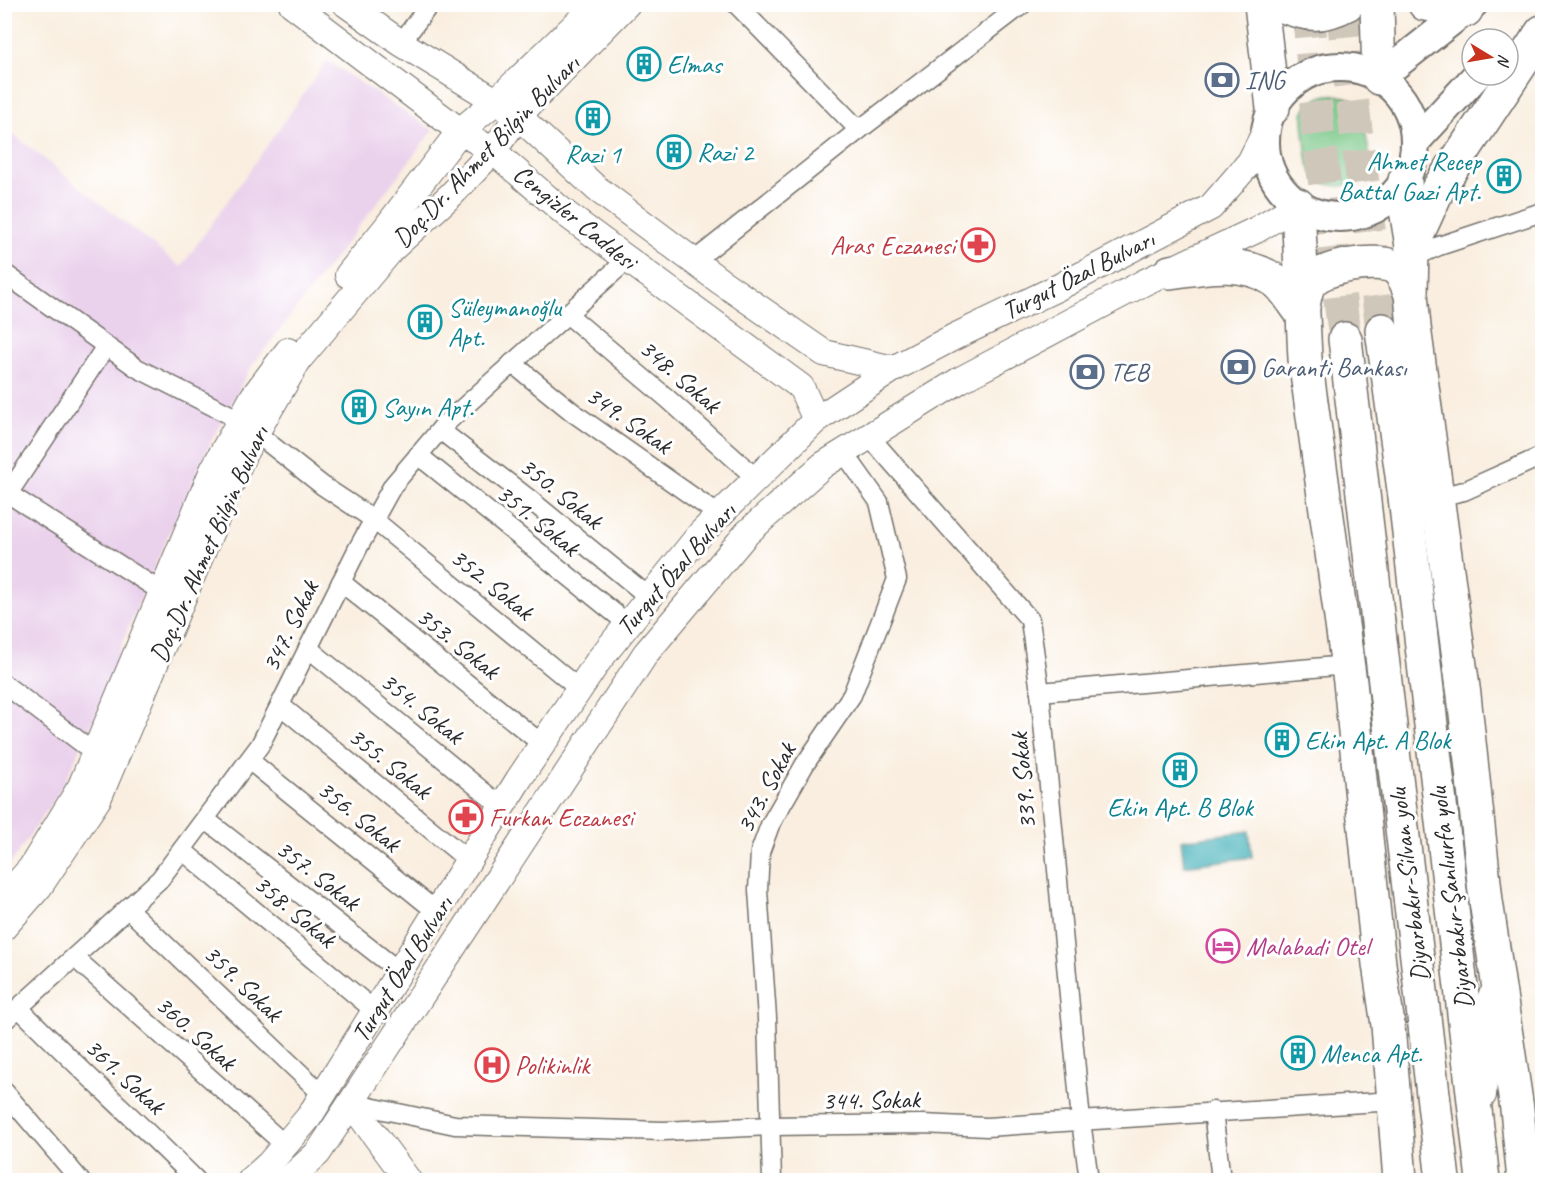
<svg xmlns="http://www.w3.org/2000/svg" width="1547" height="1185" font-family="Caveat,sans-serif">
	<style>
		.built { fill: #ead1ec }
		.green { fill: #79c787; stroke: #527959; stroke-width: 1.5 }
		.water { fill: #3eafb7; stroke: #346d71; stroke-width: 1.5 }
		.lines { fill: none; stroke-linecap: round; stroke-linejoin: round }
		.highway-tunnel { stroke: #d0c7bb; stroke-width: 33; stroke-dasharray: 33 16; stroke-linecap: butt }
		.street-casing { stroke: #736f6a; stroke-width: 21 }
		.secondary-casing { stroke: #736f6a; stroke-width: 28 }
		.primary-casing { stroke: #736f6a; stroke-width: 32 }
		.highway-casing { stroke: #736f6a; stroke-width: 36 }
		.street { stroke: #fff; stroke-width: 18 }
		.secondary { stroke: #fff; stroke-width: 26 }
		.primary { stroke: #fff; stroke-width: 28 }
		.highway { stroke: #fff; stroke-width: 33 }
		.labels { text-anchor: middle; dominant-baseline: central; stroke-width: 6; stroke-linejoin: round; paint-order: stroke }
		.culture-label { font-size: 26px; fill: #0d838f; stroke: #fff; text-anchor: start }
		.service-label { font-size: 26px; fill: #4e5e75; stroke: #fff; text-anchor: start }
		.street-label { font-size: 26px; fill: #2b2b2b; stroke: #fff }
		.health-label { font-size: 26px; fill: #be3a42; stroke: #fff; text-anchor: start }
		.hotel-label { font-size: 26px; fill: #b23c85; stroke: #fff; text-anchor: start }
	</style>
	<rect width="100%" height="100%" fill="#fff"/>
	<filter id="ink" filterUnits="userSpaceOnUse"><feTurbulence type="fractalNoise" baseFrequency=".0167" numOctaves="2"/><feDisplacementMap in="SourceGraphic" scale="12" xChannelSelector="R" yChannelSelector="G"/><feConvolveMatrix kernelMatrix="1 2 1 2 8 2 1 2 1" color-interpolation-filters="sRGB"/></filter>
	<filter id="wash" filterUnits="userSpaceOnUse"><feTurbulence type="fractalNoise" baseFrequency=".008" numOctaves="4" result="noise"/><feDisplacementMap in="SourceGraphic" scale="24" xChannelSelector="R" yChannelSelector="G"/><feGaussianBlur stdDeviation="1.35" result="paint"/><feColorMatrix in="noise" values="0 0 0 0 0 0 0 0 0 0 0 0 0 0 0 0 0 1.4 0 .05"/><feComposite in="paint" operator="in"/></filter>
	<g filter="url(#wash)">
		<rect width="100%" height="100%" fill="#f9eedf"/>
		<!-- built -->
		<path class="built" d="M327,61L433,130L251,367L213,437L168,536L127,631L93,722L61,789L7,869L5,867V128L181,267Z"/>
		<!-- green -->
		<path class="green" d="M1327,95C1359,94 1362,108 1366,135C1367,143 1370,154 1370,162C1368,188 1330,193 1315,176C1313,174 1311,172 1310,169C1307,164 1302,119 1303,114C1305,103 1318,98 1327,95Z"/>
		<!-- water -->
		<path class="water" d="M1249,831L1252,857L1184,866L1181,840Z"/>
	</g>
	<g filter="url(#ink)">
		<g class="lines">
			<!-- highway-tunnel -->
			<g class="highway-tunnel">
				<path d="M1308,4L1318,132L1345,339"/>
				<path d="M1342,4C1352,113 1369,221 1382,330"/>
			</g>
			<!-- street casing -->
			<g class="street-casing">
				<g id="street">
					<path d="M736,4L859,130"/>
					<path d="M401,43L430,4"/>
					<path d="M1412,258L1439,246L1542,212"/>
					<path d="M694,261L859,130L1023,4"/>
					<path d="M4,273L137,368L240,420"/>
					<path d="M567,314L668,399L757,479"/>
					<path d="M512,363L575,414L719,515"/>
					<path d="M440,430L528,498L649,597"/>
					<path d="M256,433L323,486L373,519L579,689"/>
					<path d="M869,436L1030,620L1040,692L1081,1121L1089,1180"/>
					<path d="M418,455L628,624"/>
					<path d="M4,491L162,592"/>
					<path d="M1437,497L1464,491L1542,456"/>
					<path d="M4,500L106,346"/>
					<path d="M341,582L542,744"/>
					<path d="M308,648L502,807"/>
					<path d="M4,684L95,753"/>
					<path d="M1040,692L1347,665"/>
					<path d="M280,705L469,861"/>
					<path d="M249,760L437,912"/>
					<path d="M205,819L400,972"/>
					<path d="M182,850L375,1011"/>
					<path d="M128,909L323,1095"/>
					<path d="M75,958L285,1145"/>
					<path d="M19,1008C77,1067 138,1122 196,1180"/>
					<path d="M4,1021L160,879L260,745L358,548L393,485L444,425L627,260"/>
					<path d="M4,1091L80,1180"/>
					<path d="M351,1103L455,1125L664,1131L771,1126L922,1124L987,1127L1394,1101"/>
					<path d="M1213,1111L1221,1180"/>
					<path d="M772,1180L767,1018L758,890L760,852L770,825L805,764L852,695L897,579L879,502L843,451"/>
				</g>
			</g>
			<!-- secondary casing -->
			<g class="secondary-casing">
				<g id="secondary">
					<path d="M292,4L460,131L493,151L566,214L801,387L816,420"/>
					<path d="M346,4L401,43L496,101L518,116L596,188L720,281L824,353L893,369"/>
					<path d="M348,275L386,228L460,131L496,101L597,4"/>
					<path d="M4,898L31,868L81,786L213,470L253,397L288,351"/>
					<path d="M4,927L39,887L98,799L243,455L299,359L392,249L451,195L493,151L518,116L627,4"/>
					<path d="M1483,1095L1491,997"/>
					<path d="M351,1103L408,1180"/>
					<path d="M251,1180L269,1164L309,1117L519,779L599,660L701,533L816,420L893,369L954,337L1057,288L1211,207L1250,162L1265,132"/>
					<path d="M288,1180L318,1153L646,653L747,533L823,465L960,380L1145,282L1256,230L1298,205"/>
				</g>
			</g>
			<!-- primary casing -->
			<g class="primary-casing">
				<g id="primary">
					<circle cx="1340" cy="142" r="75"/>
					<path d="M1379,78L1473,4"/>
					<path d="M1415,142L1477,75"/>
				</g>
			</g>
			<!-- highway casing -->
			<g class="highway-casing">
				<g id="highway">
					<path d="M1261,4L1273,108"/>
					<path d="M1278,4C1305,15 1321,18 1347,4"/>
					<path d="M1377,4L1379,78"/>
					<path d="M1425,4L1466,10"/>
					<path d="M1405,180L1406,209L1412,246L1411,294L1414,327L1464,695L1486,901L1517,1109L1524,1180"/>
					<path d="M1298,205L1305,359L1350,682L1379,964L1388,1025L1400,1180"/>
					<path d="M1412,246L1438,189L1542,32"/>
					<path d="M1170,272C1205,267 1243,259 1274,280C1285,287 1293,303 1301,312"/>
					<path d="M1302,311C1304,303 1305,290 1310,283C1322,266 1376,258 1394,267C1404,273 1407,285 1411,294"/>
					<path d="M1382,330L1405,497L1483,1180"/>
					<path d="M1345,339L1443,1180"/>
				</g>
			</g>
			<!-- street -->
			<use href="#street" class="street"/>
			<!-- secondary -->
			<use href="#secondary" class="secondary"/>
			<!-- primary -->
			<use href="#primary" class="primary"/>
			<!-- highway -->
			<use href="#highway" class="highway"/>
		</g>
	</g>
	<!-- icons -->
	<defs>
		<g id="building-ring" transform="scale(1.725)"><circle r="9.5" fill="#fff" stroke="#0f9aa8" stroke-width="1.5"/><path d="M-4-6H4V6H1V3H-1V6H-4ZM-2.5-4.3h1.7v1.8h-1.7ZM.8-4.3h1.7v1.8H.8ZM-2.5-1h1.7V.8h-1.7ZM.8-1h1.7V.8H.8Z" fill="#0f9aa8"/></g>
		<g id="bank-ring" transform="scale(1.725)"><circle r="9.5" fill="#fff" stroke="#5c6f8a" stroke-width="1.5"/><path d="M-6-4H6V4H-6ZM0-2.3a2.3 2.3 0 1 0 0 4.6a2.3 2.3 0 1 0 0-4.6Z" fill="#5c6f8a"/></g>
		<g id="pharmacy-ring" transform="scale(1.725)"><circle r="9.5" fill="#fff" stroke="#e0444e" stroke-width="1.5"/><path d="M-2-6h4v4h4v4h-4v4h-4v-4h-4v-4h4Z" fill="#e0444e"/></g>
		<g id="hotel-ring" transform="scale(1.725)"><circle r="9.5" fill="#fff" stroke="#d1479c" stroke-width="1.5"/><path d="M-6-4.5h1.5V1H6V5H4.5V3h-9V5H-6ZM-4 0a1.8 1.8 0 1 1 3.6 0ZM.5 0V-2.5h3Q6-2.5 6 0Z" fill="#d1479c"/></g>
		<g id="hospital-ring" transform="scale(1.725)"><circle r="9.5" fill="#fff" stroke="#e0444e" stroke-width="1.5"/><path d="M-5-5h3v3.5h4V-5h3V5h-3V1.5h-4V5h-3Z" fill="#e0444e"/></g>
	</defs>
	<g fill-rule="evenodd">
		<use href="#building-ring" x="644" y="64"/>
		<use href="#bank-ring" x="1222" y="80"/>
		<use href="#building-ring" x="593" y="118"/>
		<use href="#building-ring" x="674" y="152"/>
		<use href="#building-ring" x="1504" y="176"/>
		<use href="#pharmacy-ring" x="978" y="245"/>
		<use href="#building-ring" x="425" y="322"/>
		<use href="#bank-ring" x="1238" y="367"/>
		<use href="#bank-ring" x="1087" y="372"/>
		<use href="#building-ring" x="359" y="407"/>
		<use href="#building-ring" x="1282" y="740"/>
		<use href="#building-ring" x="1180" y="770"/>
		<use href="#pharmacy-ring" x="466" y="817"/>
		<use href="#hotel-ring" x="1223" y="946"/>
		<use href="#building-ring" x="1298" y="1053"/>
		<use href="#hospital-ring" x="492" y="1065"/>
	</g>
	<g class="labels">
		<!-- culture labels -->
		<g class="culture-label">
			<text x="667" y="64">Elmas</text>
			<text x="697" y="152">Razi 2</text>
			<text x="593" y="154" text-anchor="middle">Razi 1</text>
			<text x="1481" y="161" text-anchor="end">Ahmet Recep<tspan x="1481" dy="30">Battal Gazi Apt.</tspan></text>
			<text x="448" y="307">Süleymanoğlu<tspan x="448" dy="30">Apt.</tspan></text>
			<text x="382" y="407">Sayın Apt.</text>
			<text x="1305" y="740">Ekin Apt. A Blok</text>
			<text x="1180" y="807" text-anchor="middle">Ekin Apt. B Blok</text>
			<text x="1321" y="1053">Menca Apt.</text>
		</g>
		<!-- service labels -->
		<g class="service-label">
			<text x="1245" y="80">ING</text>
			<text x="1261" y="367">Garanti Bankası</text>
			<text x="1110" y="372">TEB</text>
		</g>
		<!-- street labels -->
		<g class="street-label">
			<text transform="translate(486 151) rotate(-46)">Doç.Dr. Ahmet Bilgin Bulvarı</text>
			<text transform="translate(575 217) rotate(39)">Cengizler Caddesi</text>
			<text transform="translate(1078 275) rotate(-27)">Turgut Özal Bulvarı</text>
			<text transform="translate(680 376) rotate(41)">348. Sokak</text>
			<text transform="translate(629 420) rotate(35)">349. Sokak</text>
			<text transform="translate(561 493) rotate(39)">350. Sokak</text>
			<text transform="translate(538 520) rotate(39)">351. Sokak</text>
			<text transform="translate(209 544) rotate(-66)">Doç.Dr. Ahmet Bilgin Bulvarı</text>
			<text transform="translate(676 569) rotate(-49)">Turgut Özal Bulvarı</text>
			<text transform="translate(492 584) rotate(39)">352. Sokak</text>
			<text transform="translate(290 626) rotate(-64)">347. Sokak</text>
			<text transform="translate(458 643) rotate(39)">353. Sokak</text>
			<text transform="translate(422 708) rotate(39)">354. Sokak</text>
			<text transform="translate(390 763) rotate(39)">355. Sokak</text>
			<text transform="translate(1023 781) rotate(-95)">339. Sokak</text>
			<text transform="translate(766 788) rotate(-62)">343. Sokak</text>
			<text transform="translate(359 816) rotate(39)">356. Sokak</text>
			<text transform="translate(318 875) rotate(38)">357. Sokak</text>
			<text transform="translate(1409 885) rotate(-97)">Diyarbakır-Silvan yolu</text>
			<text transform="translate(1451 898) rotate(-97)">Diyarbakır-Şanlıurfa yolu</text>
			<text transform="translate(295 911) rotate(40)">358. Sokak</text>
			<text transform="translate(402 969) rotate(-58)">Turgut Özal Bulvarı</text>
			<text transform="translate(243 983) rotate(44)">359. Sokak</text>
			<text transform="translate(196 1033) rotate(42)">360. Sokak</text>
			<text transform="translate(125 1076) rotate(43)">361. Sokak</text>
			<text transform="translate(871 1100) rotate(-1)">344. Sokak</text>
		</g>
		<!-- health labels -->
		<g class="health-label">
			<text x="955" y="245" text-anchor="end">Aras Eczanesi</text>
			<text x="489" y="817">Furkan Eczanesi</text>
			<text x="515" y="1065">Polikinlik</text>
		</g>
		<!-- hotel labels -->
		<g class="hotel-label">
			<text x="1246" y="946">Malabadi Otel</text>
		</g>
	</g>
	<!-- margin -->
	<rect width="1547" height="1185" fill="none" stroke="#fff" stroke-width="24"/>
	<!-- north arrow -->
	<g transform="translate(1490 57) rotate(101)"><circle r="28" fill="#ffffff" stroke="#aaaaaa" stroke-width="1.5"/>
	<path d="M0-4.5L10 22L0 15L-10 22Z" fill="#c8321e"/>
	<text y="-9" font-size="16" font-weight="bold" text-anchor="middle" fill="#2b2b2b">N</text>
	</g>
</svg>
